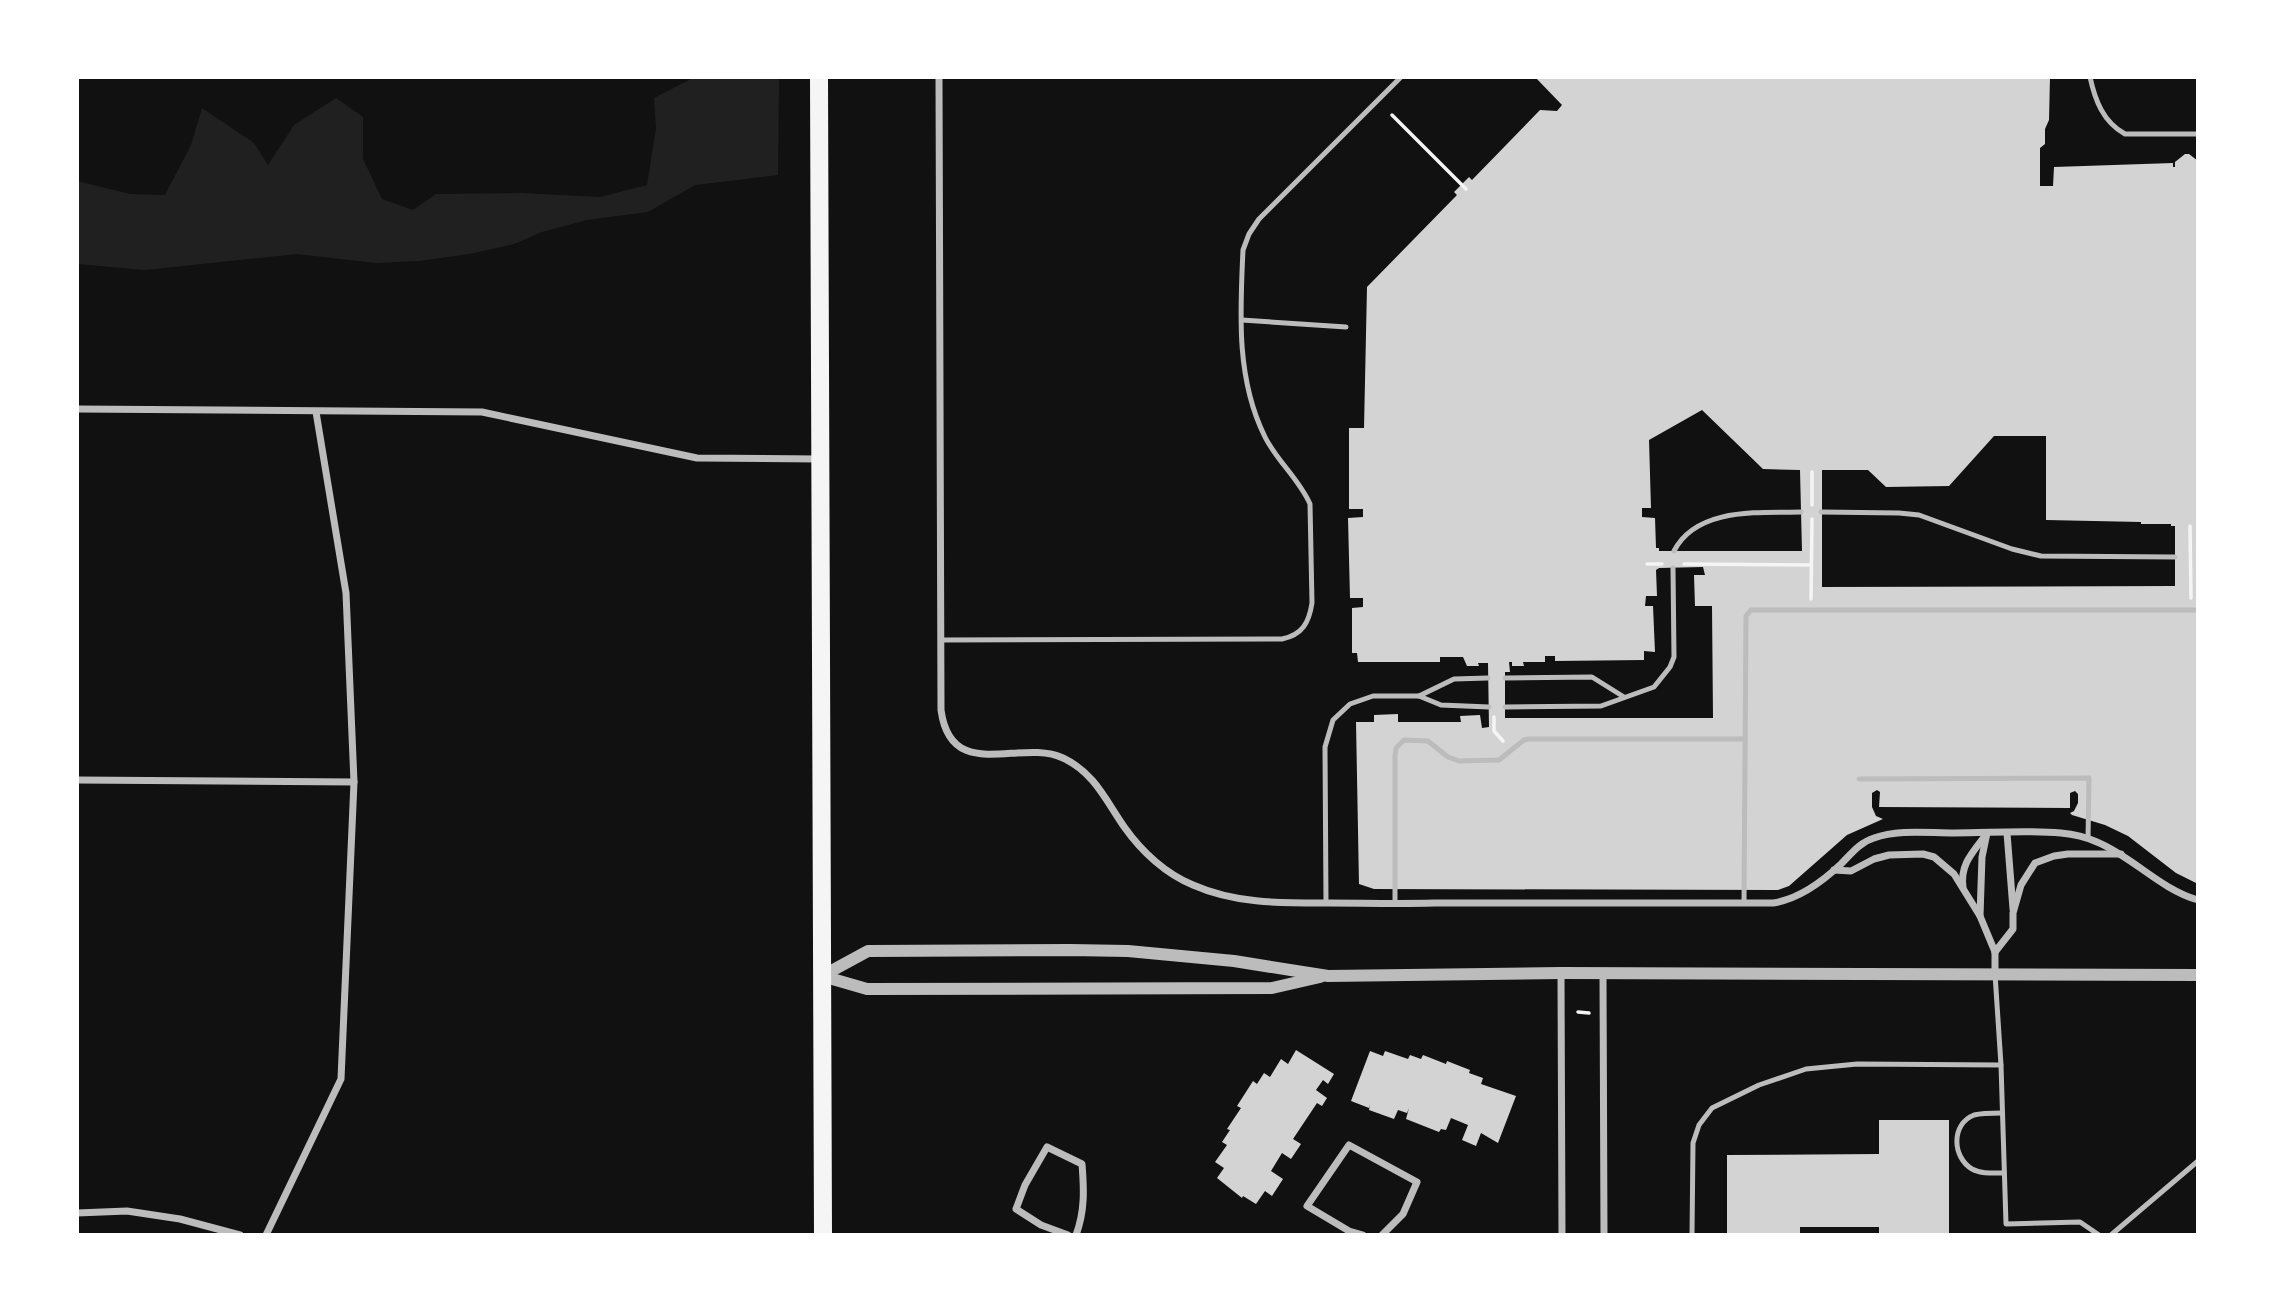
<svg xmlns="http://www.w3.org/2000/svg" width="2275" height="1312" font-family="'Noto Serif',serif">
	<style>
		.green { fill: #202020 }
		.building { fill: #d3d3d3; fill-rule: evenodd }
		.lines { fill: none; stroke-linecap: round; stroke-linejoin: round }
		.path { stroke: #f5f5f5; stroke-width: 3.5 }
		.service { stroke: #bcbcbc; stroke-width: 5 }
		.minor { stroke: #bcbcbc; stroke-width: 7 }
		.tertiary { stroke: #bcbcbc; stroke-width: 12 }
		.primary { stroke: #f5f5f5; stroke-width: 18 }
	</style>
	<rect width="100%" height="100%" fill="#111"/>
	<!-- green -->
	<path class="green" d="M695,77H779L778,175L695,185L648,212L587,220L542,232L514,244L469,254L419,261L376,263L297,254L145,270L77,264V181L130,194L165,195L191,145L202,108L254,143L268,165L294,125L336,98L363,117V159L382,199L413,210L436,194L521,193L600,197L647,185L656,128L654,98Z"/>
	<!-- building -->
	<g class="building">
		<path d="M1535,77H2050L2049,120L2045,129V144L2040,148V186H2053L2054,167L2173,163V167H2175V162L2185,154H2189L2198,161V884L2176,873L2128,836L2105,825L2072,815L2070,813L2074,811L2078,803V794L2075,791L2070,793V808L1879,807L1880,792L1877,790L1872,793V807L1876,816L1883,819L1847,835L1789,886L1778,890L1374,889L1359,884L1356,722H1374V715L1398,714V722H1461L1460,716L1480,715L1482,728L1489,727L1488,663H1478L1479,666H1467L1463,657H1440V662H1358L1357,653H1352V608L1363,607V598H1350L1348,518L1363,517V509H1349V428H1364L1367,287L1457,195L1454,192L1469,177L1472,180L1540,110L1557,111L1562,105ZM1702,410L1763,469L1800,470L1802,551H1659V548H1656L1655,518L1642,517V508H1651L1649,440ZM1994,436H2046V520L2141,522V524H2171V526H2175V586L1822,587V470H1868L1886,487L1949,486ZM1703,567L1705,575H1694L1695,606H1712L1713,718H1505V672H1510L1509,662H1512V666H1524L1523,662H1545V656H1555V661L1644,660V651L1655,652L1653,606H1645L1646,596H1657L1656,570L1659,568Z"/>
		<path d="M1296,1050L1334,1074L1328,1084L1323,1080L1316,1090L1327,1098L1322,1106L1317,1103L1293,1139L1301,1144L1291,1159L1282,1153L1271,1171L1283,1179L1272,1196L1265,1191L1256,1204L1243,1196L1242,1198L1217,1178L1224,1168L1215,1162L1227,1145L1222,1142L1230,1130L1227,1129L1241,1108L1237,1106L1253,1081L1257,1084L1264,1073L1270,1077L1281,1059L1288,1064Z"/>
		<path d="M1370,1051L1383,1056L1385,1051L1408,1059L1410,1055L1421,1059L1423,1055L1446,1064L1447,1061L1470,1070L1469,1073L1483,1078L1481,1084L1516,1096L1498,1143L1481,1133L1476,1146L1462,1140L1468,1125L1451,1118L1446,1130L1441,1129L1439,1132L1406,1119L1409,1108L1407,1113L1398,1110L1394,1119L1369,1110L1370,1104L1369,1108L1351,1101Z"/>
		<path d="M1879,1120H1949V1235H1879V1227H1800V1235H1727V1155L1879,1154Z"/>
	</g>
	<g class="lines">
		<!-- path -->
		<g class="path">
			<path d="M1392,115L1466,189"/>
			<path d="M1812,505V472"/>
			<path d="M2190,526L2191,598"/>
			<path d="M1647,564H1662"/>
			<path d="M1684,564L1811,565"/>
			<path d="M1811,599L1812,519"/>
			<path d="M1494,717V731L1503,741"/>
			<path d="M1578,1012L1589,1013"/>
		</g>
		<!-- service -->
		<g class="service">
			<path d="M2090,77C2095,100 2103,122 2125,134H2198"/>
			<path d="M1242,320L1346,327"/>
			<path d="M1821,512L1899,513L1919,515L2012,549L2041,556L2175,557"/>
			<path d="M1674,551C1697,507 1759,513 1801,512"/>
			<path d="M941,640L1282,639C1302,635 1309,623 1312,603L1310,504C1299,479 1277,461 1265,437C1236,379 1240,313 1243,250L1249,234L1259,219L1401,77"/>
			<path d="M1505,678L1592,677L1624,697"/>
			<path d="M1419,696L1454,679L1488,678"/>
			<path d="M1505,707L1601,706L1654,687L1670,667L1674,657L1673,568"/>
			<path d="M1859,779L2089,778L2088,839"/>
			<path d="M1326,903L1325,747L1333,720L1350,704L1373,696H1419L1441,705L1489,707"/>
			<path d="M1744,903L1746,616L1751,610H2198"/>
			<path d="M1395,904V756L1396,748L1404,740L1428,741L1448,757L1459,761L1499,760L1524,740L1528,739H1745"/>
			<path d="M1995,974L2001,1065L2006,1224L2080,1222L2099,1235"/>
			<path d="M2002,1113C1994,1113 1982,1113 1974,1115C1951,1124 1952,1157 1972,1169C1981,1174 1993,1173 2004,1173"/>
			<path d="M1692,1235L1693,1143L1699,1125L1712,1108L1759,1085L1806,1069L1857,1064L2001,1065"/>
			<path d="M2111,1235L2198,1161"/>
		</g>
		<!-- minor -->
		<g class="minor">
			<path d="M939,77L941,710C951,784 1020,738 1063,758C1095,773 1106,801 1125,828C1142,852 1166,874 1193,885C1236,904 1282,903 1328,903C1363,903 1399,904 1434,903C1547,903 1660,903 1773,903C1799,899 1822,882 1841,864C1851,854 1860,842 1874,838C1898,829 1928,833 1954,833C1989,833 2025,830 2061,833C2073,834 2086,837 2097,842C2133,857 2160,889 2198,900"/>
			<path d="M77,409L482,412L697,458L821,459"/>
			<path d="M77,780L354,782"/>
			<path d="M1987,833L1982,857L1980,916L1995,952V974"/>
			<path d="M2007,833L2013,909"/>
			<path d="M1834,870L1851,871L1874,859L1889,855L1923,854L1934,857L1954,874L1980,916"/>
			<path d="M1963,887C1960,865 1972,853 1985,836"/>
			<path d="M1995,952L2013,929V913L2021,885L2035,863L2054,856L2068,854H2121"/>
			<path d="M1561,973L1562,1235"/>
			<path d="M1603,973L1604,1235"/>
			<path d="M77,1213L127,1211L180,1219L240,1235"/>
			<path d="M266,1235L341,1079L354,782L346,593L316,412"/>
			<path d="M1068,1235L1041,1225L1016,1209L1025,1185L1047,1147L1082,1164C1084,1189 1085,1211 1076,1235"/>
			<path d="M1363,1235L1349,1231L1307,1206L1349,1145L1417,1182L1403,1214L1382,1235"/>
		</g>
		<!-- tertiary -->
		<g class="tertiary">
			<path d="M822,976L868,951L1070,950L1128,951L1234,961L1328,976L1561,973L2198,975"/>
			<path d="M822,976L867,989L1272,988L1320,977"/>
		</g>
		<!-- primary -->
		<path class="primary" d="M819,77L823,1235"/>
	</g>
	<!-- border -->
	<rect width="2275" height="1312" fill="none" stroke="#ffffff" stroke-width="158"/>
</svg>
